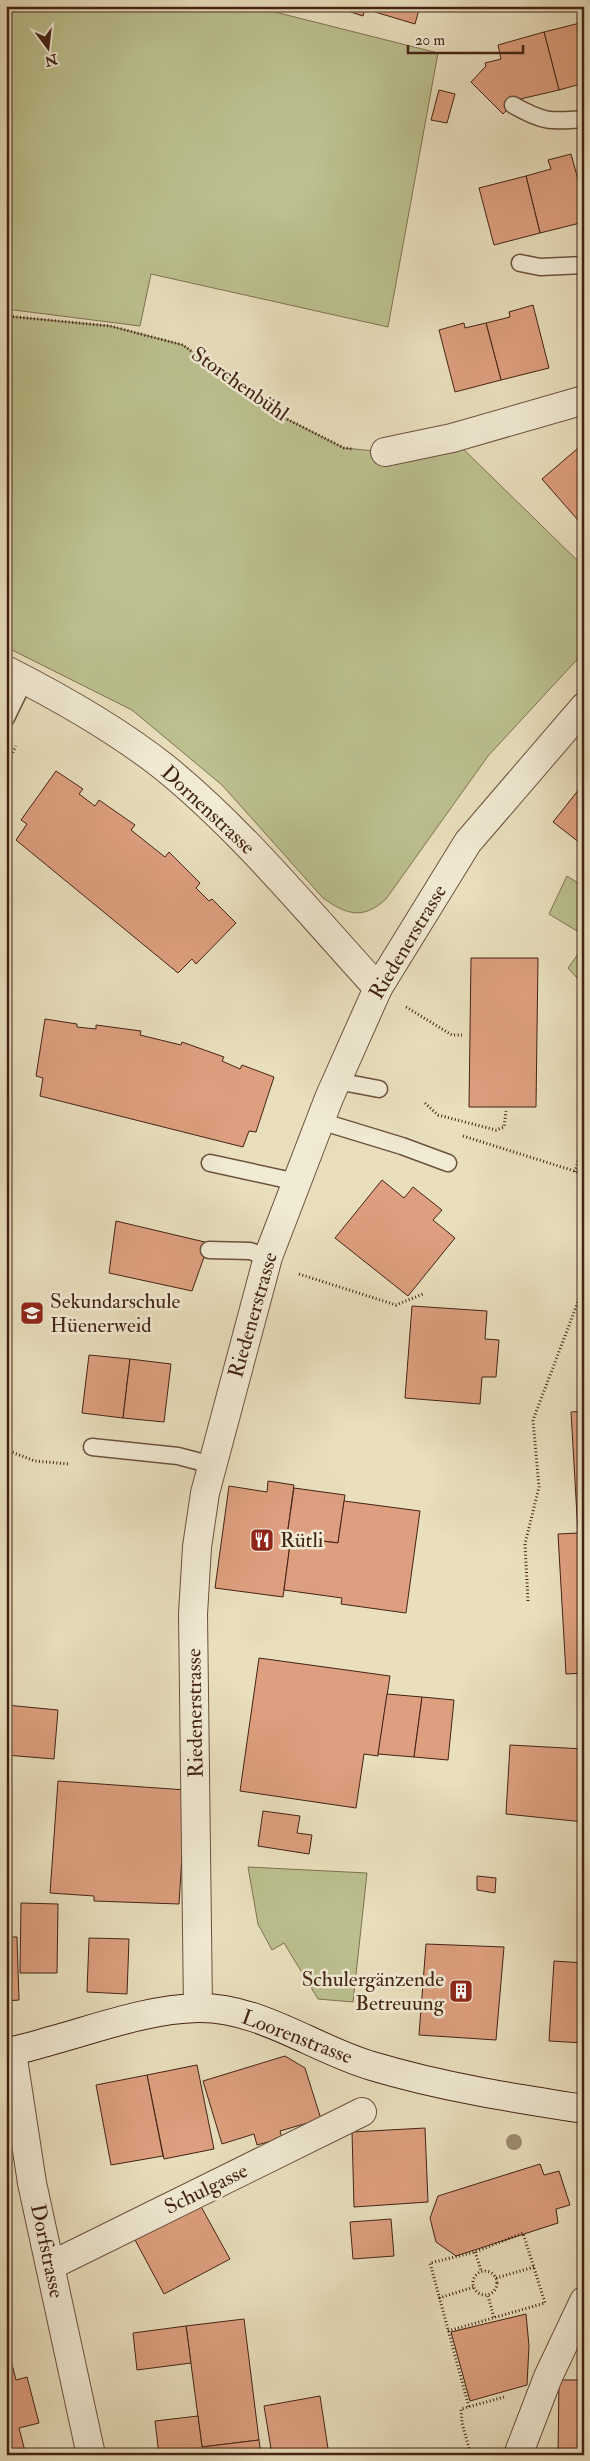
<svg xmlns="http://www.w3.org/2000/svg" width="590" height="2461" font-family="'IM FELL Double Pica',serif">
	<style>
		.green { fill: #bbc08e; stroke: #7f7251 }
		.building { fill: #dd9f7f; stroke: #432314 }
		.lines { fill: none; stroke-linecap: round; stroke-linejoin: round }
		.lane-casing { stroke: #6c523e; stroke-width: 19 }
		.street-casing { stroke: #6c523e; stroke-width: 30 }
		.secondary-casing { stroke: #432314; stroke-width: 30 }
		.path { stroke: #432314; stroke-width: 3; stroke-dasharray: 1 2.5; stroke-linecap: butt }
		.lane { stroke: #f1ead4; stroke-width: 16 }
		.street { stroke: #f1ead4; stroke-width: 28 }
		.secondary { stroke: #f1ead4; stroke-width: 28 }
		.tree { fill: #9e8d71 }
		.labels { text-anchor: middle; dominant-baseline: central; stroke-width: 5; stroke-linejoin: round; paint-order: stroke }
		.street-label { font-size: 21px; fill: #432314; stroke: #f1ead4 }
		.poi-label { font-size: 21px; fill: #432314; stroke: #f1ead4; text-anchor: start }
	</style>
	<rect width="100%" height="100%" fill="#e9dfbd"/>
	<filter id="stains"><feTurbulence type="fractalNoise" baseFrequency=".004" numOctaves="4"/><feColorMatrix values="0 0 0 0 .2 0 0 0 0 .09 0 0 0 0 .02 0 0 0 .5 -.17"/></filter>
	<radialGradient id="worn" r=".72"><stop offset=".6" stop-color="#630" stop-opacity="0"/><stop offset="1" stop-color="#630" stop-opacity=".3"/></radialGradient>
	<!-- green -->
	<g class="green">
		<path d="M6,6H251L438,53L388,327L151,274L140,326L6,309Z"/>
		<path d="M6,316L110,326L183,345L275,413L344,448L385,452L452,438L584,567V652L488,756L386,899C363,920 347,915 323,898L222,785L132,710L6,647Z"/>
		<path d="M567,876L584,887V980L577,978L568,968L578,954L582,934L549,914Z"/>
		<path d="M248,1867L367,1873L353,2002L318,1999L284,1943L272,1950L258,1924Z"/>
	</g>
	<!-- building -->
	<g class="building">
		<path d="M332,6H420L415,24L365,9L363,16Z"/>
		<path d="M584,22V83L559,90L544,32Z"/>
		<path d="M544,32L559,90L516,100L503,114L471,82L486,66L485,63L501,59L498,45Z"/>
		<path d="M439,90L455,94L447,123L431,120Z"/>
		<path d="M571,154L584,201V222L540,233L526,176L551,169L548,160Z"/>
		<path d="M526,176L540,233L494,245L479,188Z"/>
		<path d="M533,305L549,368L501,380L486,323L510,317L509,312Z"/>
		<path d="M464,323L465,328L486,323L501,380L455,392L439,330Z"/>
		<path d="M584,443V527L542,479Z"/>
		<path d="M56,771L83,789L79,794L95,806L99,800L135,825L131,830L165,857L169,852L200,883L196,888L209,901L212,899L236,923L196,964L192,959L178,973L16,840L27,824L21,820Z"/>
		<path d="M584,783V846L553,822Z"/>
		<path d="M471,958H538L536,1107H469Z"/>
		<path d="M45,1019L77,1024V1027L96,1029V1025L141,1031L140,1035L181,1045L182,1042L224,1057L222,1061L240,1069L242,1065L274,1077L256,1132L249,1131L243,1147L40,1096L43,1078L36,1076Z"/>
		<path d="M382,1180L404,1198L413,1187L442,1210L433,1220L455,1238L408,1296L335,1238Z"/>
		<path d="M116,1221L209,1243L192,1291L109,1273Z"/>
		<path d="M412,1306L487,1311L485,1339L499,1340L496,1377H482L480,1404L405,1398Z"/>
		<path d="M89,1355L130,1359L123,1418L82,1413Z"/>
		<path d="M130,1359L171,1364L164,1422L123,1418Z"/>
		<path d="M584,1411V1673L566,1674L558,1534L578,1533L571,1412Z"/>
		<path d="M268,1481L294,1485L287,1536L291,1537L283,1597L215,1588L229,1486L267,1492Z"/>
		<path d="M294,1488L345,1495L338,1543L287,1536Z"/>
		<path d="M344,1501L420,1511L406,1613L341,1604L342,1598L284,1590L291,1537L338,1543Z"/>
		<path d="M259,1658L390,1676L378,1756L364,1754L356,1808L240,1791Z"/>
		<path d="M387,1694L422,1697L414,1757L378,1754Z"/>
		<path d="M422,1697L454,1700L448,1760L414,1757Z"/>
		<path d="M6,1705L58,1710L54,1759L6,1755Z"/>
		<path d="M510,1745L584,1749V1822L506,1814Z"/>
		<path d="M58,1781L186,1790L179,1904L94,1901V1896L50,1893Z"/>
		<path d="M263,1811L300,1816L297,1833L312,1835L309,1854L258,1846Z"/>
		<path d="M477,1876L496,1878L495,1893L477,1890Z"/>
		<path d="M21,1903L58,1904L57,1973H20Z"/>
		<path d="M6,1937H17L19,2000L6,2001Z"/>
		<path d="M89,1938L129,1939L127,1994L87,1992Z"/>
		<path d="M426,1944L504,1947L496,2040L419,2035Z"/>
		<path d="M554,1961L584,1963V2043L549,2041Z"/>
		<path d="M285,2056L305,2068L321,2119L280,2131L282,2138L257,2145L254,2134L222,2144L203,2081Z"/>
		<path d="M197,2065L214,2149L164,2159L147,2075Z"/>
		<path d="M147,2075L163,2156L111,2165L96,2085Z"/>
		<path d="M425,2128L428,2202L354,2207L352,2132Z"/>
		<path d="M540,2164L544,2175L559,2171L570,2205L556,2209L558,2223L456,2256L436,2242L430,2218L438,2196Z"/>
		<path d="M199,2203L230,2259L164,2294L134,2238Z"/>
		<path d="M391,2219L394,2256L353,2259L350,2222Z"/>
		<path d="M526,2314L529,2346L527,2385L470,2401L451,2332Z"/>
		<path d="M244,2319L259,2440L202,2447L186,2326Z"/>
		<path d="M186,2326L191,2363L137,2370L133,2333Z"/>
		<path d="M6,2341L16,2380L27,2377L39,2423L19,2428L26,2455H6Z"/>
		<path d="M559,2380H584V2455H558Z"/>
		<path d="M320,2396L329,2455H272L264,2406Z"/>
		<path d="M198,2416L202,2447L259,2440L261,2455H159L155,2421Z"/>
	</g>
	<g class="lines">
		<!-- lane casing -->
		<g class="lane-casing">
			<g id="lane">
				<path d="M513,105C543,122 550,122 584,119"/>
				<path d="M520,263L540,267L584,265"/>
				<path d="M6,718L25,679"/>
				<path d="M337,1081L379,1089"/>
				<path d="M320,1121L402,1146L448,1163"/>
				<path d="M210,1163L297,1182"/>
				<path d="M209,1250L250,1251L268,1257"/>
				<path d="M92,1447L178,1456L212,1465"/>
			</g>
		</g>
		<!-- street casing -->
		<g class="street-casing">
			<g id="street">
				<path d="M385,452L452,438L584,400"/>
				<path d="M6,670C61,698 116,729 164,767C242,830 310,914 378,988"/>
				<path d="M198,2008L193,1614L197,1547L205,1493L268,1257L329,1098L378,988L468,842L584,707"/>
				<path d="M12,2052L32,2183L91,2455"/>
				<path d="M50,2266L362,2112"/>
				<path d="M518,2455L548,2377L584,2301"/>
			</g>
		</g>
		<!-- secondary casing -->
		<g class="secondary-casing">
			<path id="secondary" d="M6,2052C21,2050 36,2045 50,2041C98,2028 148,2009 198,2008C260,2007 314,2049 372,2066C442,2087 513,2098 584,2109"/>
		</g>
		<!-- path -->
		<g class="path">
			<path d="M6,316L110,326L183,345L275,413L344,448L352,449"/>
			<path d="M6,765L16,746"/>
			<path d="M406,1007L452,1035H462"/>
			<path d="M425,1103L438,1115L496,1130L504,1127L506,1111"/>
			<path d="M463,1136L584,1174"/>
			<path d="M575,1172L584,1138"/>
			<path d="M299,1274L396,1305L423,1294"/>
			<path d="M6,1450L35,1461L69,1464"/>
			<path d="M528,1601L525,1544L539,1487L533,1420L584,1286"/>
			<path d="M475,2252L481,2270"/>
			<circle cx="485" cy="2283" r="12"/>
			<path d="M496,2278L534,2267"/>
			<path d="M488,2296L494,2318"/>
			<path d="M439,2298L474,2287"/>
			<path d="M448,2331L545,2303L523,2233L475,2252L430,2263L469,2407"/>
			<path d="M471,2455L462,2423L461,2409L504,2397"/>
		</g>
		<!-- lane -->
		<use href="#lane" class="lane"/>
		<!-- street -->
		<use href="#street" class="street"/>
		<!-- secondary -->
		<use href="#secondary" class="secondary"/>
	</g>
	<!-- trees -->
	<circle class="tree" cx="514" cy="2142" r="8"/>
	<!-- icons -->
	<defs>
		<g id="school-square" transform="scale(1.25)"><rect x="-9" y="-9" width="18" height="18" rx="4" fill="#8f2418" stroke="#f1ead4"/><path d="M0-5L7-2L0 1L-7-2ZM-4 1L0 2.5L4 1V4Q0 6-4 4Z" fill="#fff"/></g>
		<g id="restaurant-square" transform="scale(1.25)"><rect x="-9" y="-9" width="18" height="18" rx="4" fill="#8f2418" stroke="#f1ead4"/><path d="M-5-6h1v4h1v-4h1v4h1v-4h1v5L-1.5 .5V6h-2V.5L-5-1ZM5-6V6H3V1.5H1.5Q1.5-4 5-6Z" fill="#fff"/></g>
		<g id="building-square" transform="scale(1.25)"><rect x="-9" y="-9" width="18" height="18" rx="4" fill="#8f2418" stroke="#f1ead4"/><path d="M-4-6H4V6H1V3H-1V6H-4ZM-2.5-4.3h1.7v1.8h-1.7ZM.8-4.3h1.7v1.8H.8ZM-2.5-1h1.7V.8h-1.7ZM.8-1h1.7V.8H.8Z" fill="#fff"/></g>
	</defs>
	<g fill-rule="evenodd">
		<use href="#school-square" x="32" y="1313"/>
		<use href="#restaurant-square" x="262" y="1540"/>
		<use href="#building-square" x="461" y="1991"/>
	</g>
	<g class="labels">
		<!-- street labels -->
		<g class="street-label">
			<text transform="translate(240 384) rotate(35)">Storchenbühl</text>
			<text transform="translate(208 810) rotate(43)">Dornenstrasse</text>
			<text transform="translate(408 942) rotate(-59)">Riedenerstrasse</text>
			<text transform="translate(253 1315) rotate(-74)">Riedenerstrasse</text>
			<text transform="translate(195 1713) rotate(-91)">Riedenerstrasse</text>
			<text transform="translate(297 2037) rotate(21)">Loorenstrasse</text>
			<text transform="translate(206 2189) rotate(-26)">Schulgasse</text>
			<text transform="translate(47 2251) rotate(78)">Dorfstrasse</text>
		</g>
		<!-- poi labels -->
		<g class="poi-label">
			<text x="50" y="1301">Sekundarschule<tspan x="50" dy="24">Hüenerweid</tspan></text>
			<text x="280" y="1540">Rütli</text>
			<text x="444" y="1979" text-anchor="end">Schulergänzende<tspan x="444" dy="24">Betreuung</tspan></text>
		</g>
	</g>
	<!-- margin -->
	<rect width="590" height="2461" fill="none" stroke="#e9dfbd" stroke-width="25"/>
	<rect x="8" y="8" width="575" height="2446" fill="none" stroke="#432314" stroke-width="2.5"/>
	<rect x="12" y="12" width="565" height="2436" fill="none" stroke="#432314"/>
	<!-- north arrow -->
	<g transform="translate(48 48) rotate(165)" stroke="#f1ead4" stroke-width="4" paint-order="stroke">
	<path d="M0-4L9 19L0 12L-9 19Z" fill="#432314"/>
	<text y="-8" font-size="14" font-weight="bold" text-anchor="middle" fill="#432314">N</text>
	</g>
	<!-- scale -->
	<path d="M408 45v8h115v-8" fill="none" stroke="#432314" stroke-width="2.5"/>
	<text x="415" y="45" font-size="15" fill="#432314" stroke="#f1ead4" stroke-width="4" paint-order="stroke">20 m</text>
	<rect width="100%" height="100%" filter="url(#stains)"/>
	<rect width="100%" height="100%" fill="url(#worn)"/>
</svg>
